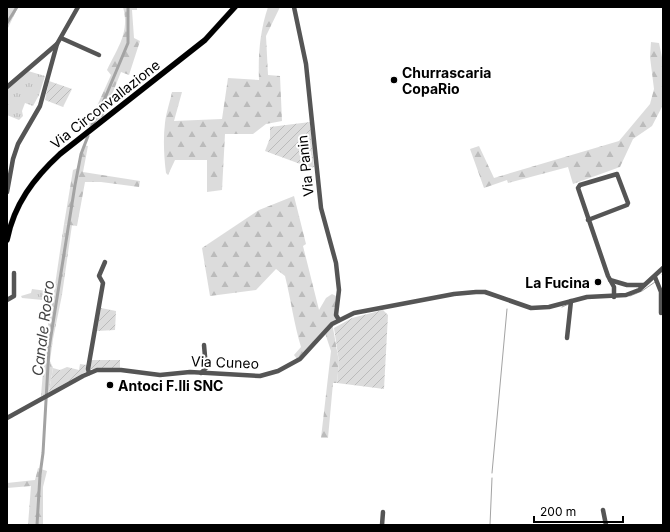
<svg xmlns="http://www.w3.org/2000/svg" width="670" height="532" font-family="Inter,sans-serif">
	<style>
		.grass { fill: url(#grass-tufts) }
		.forest { fill: url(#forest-firs) }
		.garden { fill: url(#garden-furrows) }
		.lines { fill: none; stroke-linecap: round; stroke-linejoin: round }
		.stream { stroke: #a3a3a3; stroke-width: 1 }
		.canal { stroke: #a3a3a3; stroke-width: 3 }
		.major-casing { stroke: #dbdbdb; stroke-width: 6 }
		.minor { stroke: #555; stroke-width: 4.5 }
		.major { stroke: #000; stroke-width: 5.5 }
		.poi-dot { fill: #000; stroke: #fff; stroke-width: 1.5 }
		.labels { text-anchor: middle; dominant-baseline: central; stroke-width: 4; stroke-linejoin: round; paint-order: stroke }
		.poi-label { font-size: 14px; font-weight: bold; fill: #000; stroke: #fff; text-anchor: start }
		.street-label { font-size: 14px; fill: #000; stroke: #fff }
		.water-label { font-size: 15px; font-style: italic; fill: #444; stroke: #fff }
	</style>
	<defs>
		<pattern id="grass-tufts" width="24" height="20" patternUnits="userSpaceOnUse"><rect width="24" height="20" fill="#dcdcdc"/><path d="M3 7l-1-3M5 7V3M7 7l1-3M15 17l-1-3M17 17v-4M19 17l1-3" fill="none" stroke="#bbb"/></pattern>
		<pattern id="forest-firs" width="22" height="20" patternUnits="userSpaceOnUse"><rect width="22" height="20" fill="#dcdcdc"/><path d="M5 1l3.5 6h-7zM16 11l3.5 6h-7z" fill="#bbb"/></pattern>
		<pattern id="garden-furrows" width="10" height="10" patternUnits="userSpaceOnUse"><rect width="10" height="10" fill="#dcdcdc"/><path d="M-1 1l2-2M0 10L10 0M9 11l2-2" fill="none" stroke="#bbb"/></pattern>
	</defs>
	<rect width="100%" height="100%" fill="#fff"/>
	<!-- grass -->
	<g class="grass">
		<path d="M28,71L45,76L39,95L33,106L25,103L22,111L23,116L19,120L7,115V89Z"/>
		<path d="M64,224L72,225L62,295L53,339L50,361L53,368L49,392L41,396L45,345L52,298L48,294L43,300L22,298L21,296L31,293L32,289L54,292Z"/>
	</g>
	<!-- forest -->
	<g class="forest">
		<path d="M7,7H18L7,30Z"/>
		<path d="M123,7H137V10H132L134,38L140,41L129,75L121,72L103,117L87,128L111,75L107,70C118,47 130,32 123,7Z"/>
		<path d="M268,7H280L266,36L268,75L280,76L282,121L266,124L253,134H225L222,190L207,192V160H175L168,175L166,173C164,157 163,139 165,123C166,113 170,102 172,92H182L174,121L222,119L228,78L259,80C258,54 260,31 268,7Z"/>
		<path d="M651,42L659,43L663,62V105L652,126L633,139L620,167L573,184L568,167L508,183L507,180L484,188L470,149L479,146L494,178L619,141L650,104L654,89L650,57Z"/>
		<path d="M83,145L88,146L83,172L140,181L139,187L101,182H85L77,226L64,224L73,170L78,168Z"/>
		<path d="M294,196L306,244L303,246L319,310L326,298L332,294L336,296V319L332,322L339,362L337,383H333L328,438H321L331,351L324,330L297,359L294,355L301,347C294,324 291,300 285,276L276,269L256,290L210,296L202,248L259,210Z"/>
		<path d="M38,468L47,471L43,487V525H28L31,486L7,488V483L35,480Z"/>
	</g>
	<!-- garden -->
	<g class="garden">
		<path d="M49,81L72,89L63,107L45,100Z"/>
		<path d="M310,122L314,167L311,168L265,151L270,138V127Z"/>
		<path d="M101,308L116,311L115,330L97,331Z"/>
		<path d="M383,310L388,315L384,389L337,383L339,362L334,328L352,318Z"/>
		<path d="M92,360H120V368L91,369L49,392L53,368L60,370L67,367L79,370L80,364L87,365Z"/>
	</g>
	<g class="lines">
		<!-- stream -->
		<g class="stream">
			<path d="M662,274L663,273"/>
			<path d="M630,296L642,291L655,282"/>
			<path d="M562,307L569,304"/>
			<path d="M492,473L507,309"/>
			<path d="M490,525L492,478"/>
		</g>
		<!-- canal -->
		<g class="canal">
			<path d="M7,23L17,7"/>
			<path d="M91,128L105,98L128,43V7"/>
			<path d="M37,525L40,475L43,453L49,348L75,185L81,154L88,136"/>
		</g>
		<!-- major casing -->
		<g class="major-casing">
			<path id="major" d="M7,240C14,204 34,178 60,154L205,40L235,7"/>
		</g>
		<!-- minor -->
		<g class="minor">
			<path d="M294,7L306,64L321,208L336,263L339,290L336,315L339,320"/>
			<path d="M61,38L99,55"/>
			<path d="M7,87L57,44"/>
			<path d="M7,192L13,159L18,144L40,106L57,44L78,7"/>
			<path d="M588,220L627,205L628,203L617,174L580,185L578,188L608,276L614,287V297"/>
			<path d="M655,277L661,292V313"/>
			<path d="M610,280L627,285H644"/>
			<path d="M7,300L14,296V273"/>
			<path d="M567,338L571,301"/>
			<path d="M89,373L88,369L103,283L99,276L105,262"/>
			<path d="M201,373L206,368L204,345"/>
			<path d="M7,418L83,376L97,370H121L160,375L190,372L260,376L278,371L300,359L332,324L354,313L454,294L476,292H485L531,308L549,307L587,297L626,295L639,290L663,268"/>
			<path d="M603,510L606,525"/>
			<path d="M382,525L383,512"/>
		</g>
		<!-- major -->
		<use href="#major" class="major"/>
	</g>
	<!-- markers -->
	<g class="poi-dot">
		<circle cx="394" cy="80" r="4"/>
		<circle cx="598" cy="282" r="4"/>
		<circle cx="110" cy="385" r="4"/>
	</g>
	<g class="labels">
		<!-- poi labels -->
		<g class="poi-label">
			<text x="402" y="72">Churrascaria<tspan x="402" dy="16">CopaRio</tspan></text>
			<text x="590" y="282" text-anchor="end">La Fucina</text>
			<text x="118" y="385">Antoci F.lli SNC</text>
		</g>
		<!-- street labels -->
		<g class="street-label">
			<text transform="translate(105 104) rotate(-38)">Via Circonvallazione</text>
			<text transform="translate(305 166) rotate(-96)">Via Panin</text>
			<text transform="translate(225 362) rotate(2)">Via Cuneo</text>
		</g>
		<!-- water labels -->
		<g class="water-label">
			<text transform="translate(43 328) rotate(-83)">Canale Roero</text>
		</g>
	</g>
	<!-- border -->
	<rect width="670" height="532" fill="none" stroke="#000000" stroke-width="16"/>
	<!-- scale -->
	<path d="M534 516v6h89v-6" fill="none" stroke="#000000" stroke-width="2"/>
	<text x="540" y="516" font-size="12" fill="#000000" stroke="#ffffff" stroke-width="3" paint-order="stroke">200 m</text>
</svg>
